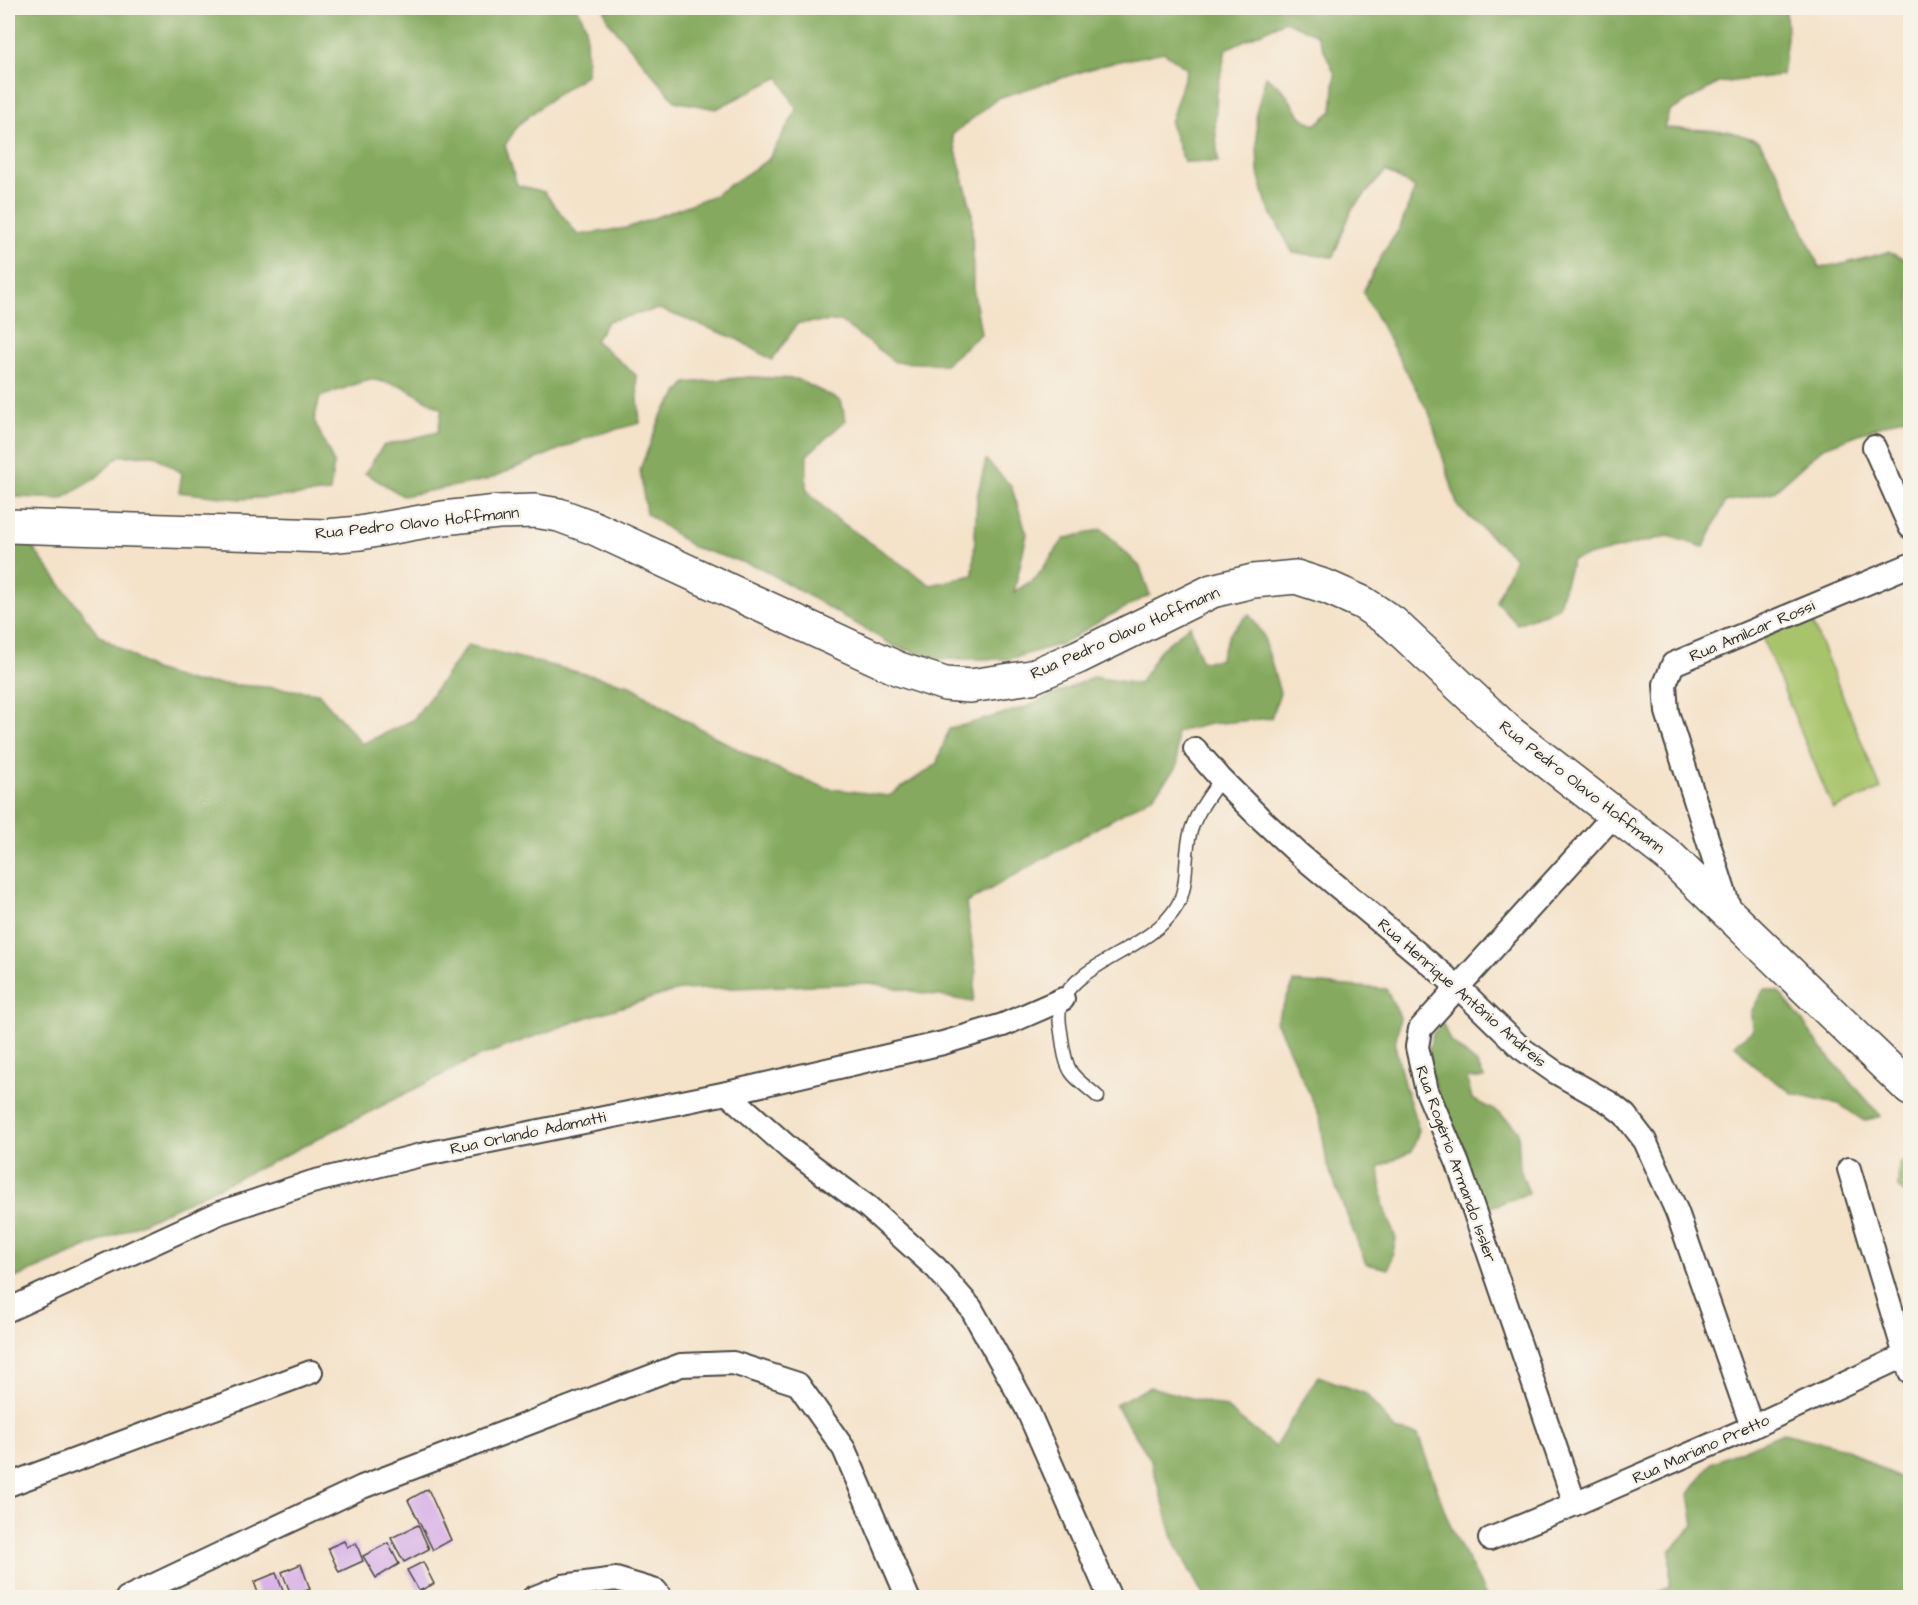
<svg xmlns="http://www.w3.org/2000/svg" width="1918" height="1605" font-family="'Architects Daughter',sans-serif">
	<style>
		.green { fill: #a7c46b; stroke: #69784b; stroke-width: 1.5 }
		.forest { fill: #85aa5f; stroke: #586a45; stroke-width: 1.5 }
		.building { fill: #d6aee8 }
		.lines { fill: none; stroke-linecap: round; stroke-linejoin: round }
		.lane-casing { stroke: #494643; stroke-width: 15 }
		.street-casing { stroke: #494643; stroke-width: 26 }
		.secondary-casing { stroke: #494643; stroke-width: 36 }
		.lane { stroke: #fff; stroke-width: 12 }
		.street { stroke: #fff; stroke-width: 22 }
		.secondary { stroke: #fff; stroke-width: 33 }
		.labels { text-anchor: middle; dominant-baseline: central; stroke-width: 5; stroke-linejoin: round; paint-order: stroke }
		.street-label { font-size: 16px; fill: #2b2b2b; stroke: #f7f3e8 }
	</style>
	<rect width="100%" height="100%" fill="#f7f3e8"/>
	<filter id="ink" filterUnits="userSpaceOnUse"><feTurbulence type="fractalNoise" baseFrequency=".0167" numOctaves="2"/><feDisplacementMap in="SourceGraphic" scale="12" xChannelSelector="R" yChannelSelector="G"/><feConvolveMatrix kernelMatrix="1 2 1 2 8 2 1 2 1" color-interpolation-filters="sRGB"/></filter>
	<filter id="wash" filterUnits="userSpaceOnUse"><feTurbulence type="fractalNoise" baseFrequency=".008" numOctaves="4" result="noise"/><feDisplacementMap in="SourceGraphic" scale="24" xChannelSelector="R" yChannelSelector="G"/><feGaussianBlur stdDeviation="1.35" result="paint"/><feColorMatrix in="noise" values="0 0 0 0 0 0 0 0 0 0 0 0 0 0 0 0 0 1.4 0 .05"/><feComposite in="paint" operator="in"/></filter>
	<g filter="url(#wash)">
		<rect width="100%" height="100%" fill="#f4e2c9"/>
		<!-- green -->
		<path class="green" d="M1810,617L1881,789L1833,809L1762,637Z"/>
		<!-- forest -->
		<g class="forest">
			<path d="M8,8H578L586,27L587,74L553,97L519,124L505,145L517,185L544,192L578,235L627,228L715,195L768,160L797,110L779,77L716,109L675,101L608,21L604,8H1786L1787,38L1782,75L1718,83L1669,112L1664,128L1728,131L1759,141L1780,175L1819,267L1843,264L1888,252L1910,261V415L1824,447L1773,492L1725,502L1704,547L1668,536L1572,560L1558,608L1517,624L1496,601L1515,558L1458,507L1430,415L1363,292L1383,253L1400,228L1415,188L1386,171L1352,209L1333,257L1293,253L1267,205L1258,173L1256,113L1266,76L1284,91L1301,117L1315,125L1332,111L1335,74L1317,35L1285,21L1226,49L1217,93L1215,121L1218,162H1184L1170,123L1187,69L1164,52L1106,64L998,98L952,135L972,212L973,288L981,334L945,364L895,362L840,321L798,323L772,360L737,339L659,309L608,321L595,340L636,375L640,423L591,436L487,480L403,496L365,473L383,446L438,432L442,409L402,386L370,379L320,397L314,420L334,463L330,492L291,496L240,499L179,492L182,473L154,455L119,456L96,478L62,499L16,497L8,494Z"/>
			<path d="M749,377L797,379L841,401L846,420L807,455L806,489L831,515L931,585L973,575L977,497L986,460L1011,486L1027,534L1014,592L1036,578L1064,539L1102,529L1140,567L1150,595L1103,619L1064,643L1009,659H939L894,646L761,568L693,547L646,513L640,469L662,414L686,383Z"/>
			<path d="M29,543L99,635L154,670L193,682L266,687L318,693L362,744L413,720L468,645L630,685L683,719L759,761L826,788L889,796L936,765L949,729L1027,707L1093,677L1139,684L1160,650L1190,625L1201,661L1219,660L1230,633L1249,614L1263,634L1280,693L1271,718L1210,724L1176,732L1178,765L1153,796L966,903L976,973L973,1002L870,983L679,990L585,1018L475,1058L276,1160L140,1224L8,1281V544Z"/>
			<path d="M1294,982L1386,989L1400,1017L1395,1045L1404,1084L1419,1130L1412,1151L1379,1167L1383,1203L1396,1239L1389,1269L1366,1264L1327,1164L1320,1117L1276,1021Z"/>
			<path d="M1764,989L1779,992L1801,1019L1822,1049L1881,1116L1864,1121L1839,1104L1792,1093L1754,1066L1735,1044L1752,1031L1751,1012Z"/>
			<path d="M1442,1022L1450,1041L1477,1064L1484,1078H1467L1472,1099L1501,1114L1518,1130L1520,1169L1529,1193L1482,1210L1431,1073L1429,1048L1433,1034Z"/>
			<path d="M1910,1159V1199L1898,1187L1899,1164Z"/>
			<path d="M1318,1376L1366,1394L1395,1430L1418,1435C1429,1466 1439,1497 1451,1527C1461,1551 1477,1573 1486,1597H1204L1174,1541L1150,1458L1115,1404L1150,1387L1225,1407L1275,1447Z"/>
			<path d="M1783,1433L1845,1448L1910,1485V1597H1645L1670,1587V1551L1694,1525L1689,1494L1711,1463Z"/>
		</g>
		<g id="blocks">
			<!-- building -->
			<g class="building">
				<path d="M428,1489L451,1540L433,1550L408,1500Z"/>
				<path d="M418,1525L429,1549L404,1562L391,1538Z"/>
				<path d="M344,1541L347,1547L356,1543L363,1561L339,1572L328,1548Z"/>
				<path d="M388,1543L399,1564L376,1578L363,1556Z"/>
				<path d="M423,1562L434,1584L419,1591L407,1570Z"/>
				<path d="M301,1564L310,1589L292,1597L282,1572Z"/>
				<path d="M276,1573L286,1598H260L254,1582Z"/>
			</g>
		</g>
	</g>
	<g filter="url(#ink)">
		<use href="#blocks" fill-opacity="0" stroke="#494643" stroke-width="1.5"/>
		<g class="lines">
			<!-- lane casing -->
			<g class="lane-casing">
				<path id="lane" d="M1098,1097C1090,1089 1077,1081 1071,1072C1064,1061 1063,1045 1061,1032C1059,1022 1058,1011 1062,1001C1078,962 1153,948 1177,906C1189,886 1184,857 1190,834C1195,814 1209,796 1221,779"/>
			</g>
			<!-- street casing -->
			<g class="street-casing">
				<g id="street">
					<path d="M1874,447L1910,527"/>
					<path d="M1195,749L1221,779L1259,817L1300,855L1458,987L1521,1048L1555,1072L1610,1103L1625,1115L1645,1141L1677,1212L1752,1427"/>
					<path d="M1731,913L1667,712L1665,684L1673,664L1910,565"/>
					<path d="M727,1093L791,1150L868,1207L936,1268L971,1308L1027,1409L1110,1598"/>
					<path d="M1849,1169L1910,1372"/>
					<path d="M8,1310L219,1213L312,1182L421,1155L727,1093L943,1043L1003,1025L1063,999"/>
					<path d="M8,1485L311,1372"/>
					<path d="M1575,1504L1458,1164L1427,1091L1417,1047L1420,1029L1615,814"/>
					<path d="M1490,1539L1575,1504L1752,1427L1910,1353"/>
					<path d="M127,1598L362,1487L681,1365L733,1363L798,1384L844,1449L908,1598"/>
					<path d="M533,1598L563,1586L616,1579L656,1591L661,1598"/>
				</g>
			</g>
			<!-- secondary casing -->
			<g class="secondary-casing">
				<path id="secondary" d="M8,526L326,536L360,533L443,518L498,512L535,511L559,515L594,528L899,669L945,684L970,686L1031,677L1078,657L1212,591L1253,581L1296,577L1327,587L1363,603L1393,623L1509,732L1669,856L1910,1089"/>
			</g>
			<!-- lane -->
			<use href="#lane" class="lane"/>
			<!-- street -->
			<use href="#street" class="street"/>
			<!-- secondary -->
			<use href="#secondary" class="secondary"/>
		</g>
	</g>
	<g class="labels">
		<!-- street labels -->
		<g class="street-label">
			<text transform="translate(417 523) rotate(-6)">Rua Pedro Olavo Hoffmann</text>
			<text transform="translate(1752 631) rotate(-23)">Rua Amilcar Rossi</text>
			<text transform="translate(1125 633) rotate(-24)">Rua Pedro Olavo Hoffmann</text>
			<text transform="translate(1582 787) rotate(38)">Rua Pedro Olavo Hoffmann</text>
			<text transform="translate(1462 993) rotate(41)">Rua Henrique Antônio Andreis</text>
			<text transform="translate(528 1133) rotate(-12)">Rua Orlando Adamatti</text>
			<text transform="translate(1456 1164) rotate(70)">Rua Rogério Armando Issler</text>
			<text transform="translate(1701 1449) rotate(-24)">Rua Mariano Pretto</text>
		</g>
	</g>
	<!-- margin -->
	<rect width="1918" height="1605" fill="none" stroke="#f7f3e8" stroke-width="30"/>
</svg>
